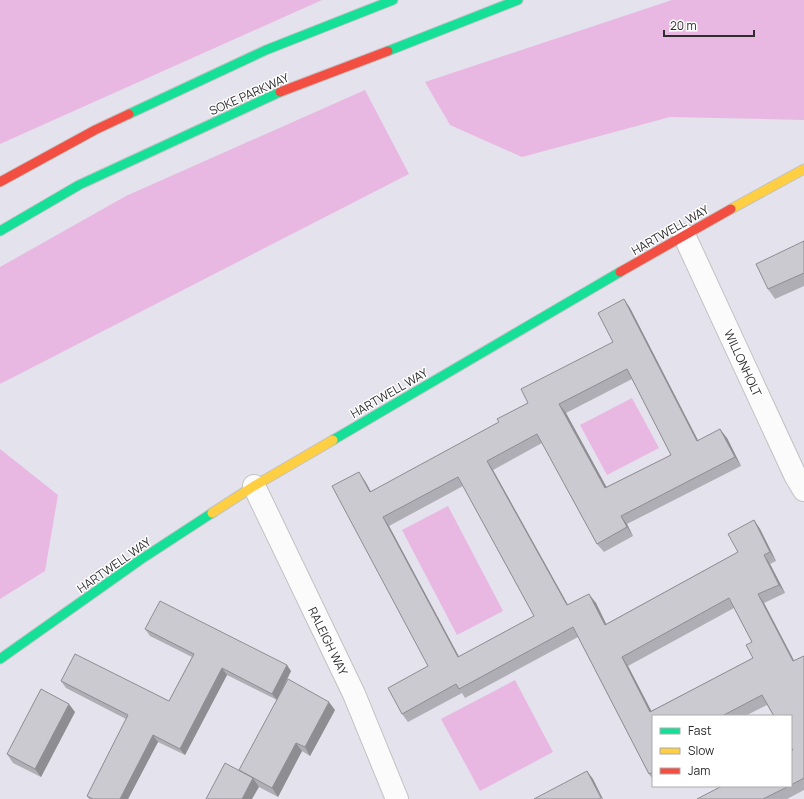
<svg xmlns="http://www.w3.org/2000/svg" width="804" height="799" font-family="Manrope,sans-serif">
	<style>
		.green { fill: #e8b8e2 }
		.lines { fill: none; stroke-linecap: round; stroke-linejoin: round }
		.street-casing { stroke: #c2c2c3; stroke-width: 24 }
		.fast-casing { stroke: #c2c2c3; stroke-width: 11 }
		.slow-casing { stroke: #c2c2c3; stroke-width: 11 }
		.jam-casing { stroke: #c2c2c3; stroke-width: 11 }
		.street { stroke: #fbfbfc; stroke-width: 22 }
		.fast { stroke: #16e098; stroke-width: 9 }
		.slow { stroke: #ffcf43; stroke-width: 9 }
		.jam { stroke: #f24e42; stroke-width: 9 }
		.wall { fill: #afaeb4; fill-rule: evenodd }
		.shaded-wall { fill: #8e8d92 }
		.building { fill: #cbcad1; stroke: #8e8d92; fill-rule: evenodd }
		.labels { text-anchor: middle; dominant-baseline: central; stroke-width: 3; stroke-linejoin: round; paint-order: stroke }
		.street-label { font-size: 12px; fill: #2d2d2d; stroke: #fff }
	</style>
	<rect width="100%" height="100%" fill="#e4e2ec"/>
	<!-- green -->
	<g class="green">
		<path d="M0,0H322L0,144Z"/>
		<path d="M672,0H804V120L670,117L522,157L450,125L425,82Z"/>
		<path d="M365,90L409,174L0,384V267L126,196Z"/>
		<path d="M632,398L659,448L607,475L580,425Z"/>
		<path d="M0,449L58,495L45,571L0,599Z"/>
		<path d="M448,506L503,611L457,635L402,530Z"/>
		<path d="M515,680L553,752L480,791L441,719Z"/>
	</g>
	<g class="lines">
		<!-- street casing -->
		<g class="street-casing">
			<g id="street">
				<path d="M684,235L795,475L804,490"/>
				<path d="M254,486L354,694L397,799"/>
			</g>
		</g>
		<!-- fast casing -->
		<g class="fast-casing">
			<g id="fast">
				<path d="M388,51L518,0"/>
				<path d="M129,114L266,50L393,0"/>
				<path d="M0,231L79,185L280,92"/>
				<path d="M333,440L620,272"/>
				<path d="M0,659L140,560L212,513"/>
			</g>
		</g>
		<!-- slow casing -->
		<g class="slow-casing">
			<g id="slow">
				<path d="M731,209L804,169"/>
				<path d="M212,513L254,486L333,440"/>
			</g>
		</g>
		<!-- jam casing -->
		<g class="jam-casing">
			<g id="jam">
				<path d="M280,92L388,51"/>
				<path d="M0,182L95,130L129,114"/>
				<path d="M620,272L731,209"/>
			</g>
		</g>
		<!-- street -->
		<use href="#street" class="street"/>
		<!-- fast -->
		<use href="#fast" class="fast"/>
		<!-- slow -->
		<use href="#slow" class="slow"/>
		<!-- jam -->
		<use href="#jam" class="jam"/>
	</g>
	<!-- wall -->
	<g class="wall">
		<path d="M804,241V286L775,299L768,289Z"/>
		<path d="M624,299L630,308L698,441L727,438L741,466L627,524L633,536L604,552L597,544L542,443L493,470L568,605L596,603L606,624L738,552L754,520L760,529L776,561L770,564L785,593L764,603L794,661L804,656V790L787,799H697L722,786H791V751L793,750L767,705L745,716H653V780L649,774L578,637L465,698L462,693L408,722L402,714L428,666L365,481L371,492L499,422L528,403L613,342ZM632,379L671,455L606,487L566,413ZM463,486L534,616L459,657L389,526ZM734,608L752,642L753,658L651,711L628,666Z"/>
		<path d="M145,629L291,671L277,700L227,675L185,755L158,742L128,799H89L87,796L126,719L66,688L61,681L169,701L192,657L150,636Z"/>
		<path d="M335,710L310,756L302,751L278,797L259,787L239,771Z"/>
		<path d="M75,712L41,777L13,763L7,754Z"/>
	</g>
	<!-- shaded-wall -->
	<g class="shaded-wall">
		<path d="M624,299L630,308L703,450L697,441Z"/>
		<path d="M559,404L566,413L612,497L605,488Z"/>
		<path d="M720,429L727,438L741,466L735,457Z"/>
		<path d="M487,461L493,470L573,614L567,605Z"/>
		<path d="M359,472L365,481L376,501L370,492Z"/>
		<path d="M621,516L627,524L633,536L627,527Z"/>
		<path d="M383,517L389,526L464,666L458,657Z"/>
		<path d="M754,520L760,529L776,561L770,552Z"/>
		<path d="M764,555L770,564L785,593L779,585Z"/>
		<path d="M589,594L596,603L611,634L605,625Z"/>
		<path d="M758,594L764,603L799,670L793,661Z"/>
		<path d="M622,657L628,666L654,716L650,712Z"/>
		<path d="M287,665L291,671L277,700L272,694Z"/>
		<path d="M222,668L227,675L185,755L180,749Z"/>
		<path d="M329,702L335,710L310,756L305,747Z"/>
		<path d="M69,704L75,712L41,777L35,769Z"/>
		<path d="M153,735L158,742L128,799H120Z"/>
		<path d="M296,743L302,751L278,797L272,788Z"/>
		<path d="M587,771L593,779L603,799H602Z"/>
		<path d="M253,778L259,787L252,799H242Z"/>
	</g>
	<!-- building -->
	<g class="building">
		<path d="M804,241V273L768,289L756,264Z"/>
		<path d="M624,299L697,441L720,429L735,457L621,516L627,527L597,544L537,434L487,461L567,605L589,594L605,625L738,552L728,534L754,520L770,552L764,555L779,585L758,594L793,661L804,656V778L791,785V751L793,750L791,747V716H774L762,695L722,716H653V772L649,774L573,627L459,689L456,684L402,714L388,688L428,666L332,486L359,472L370,492L499,422L497,419L528,403L521,389L613,342L598,313ZM627,369L671,455L605,488L559,404ZM458,477L534,616L458,657L383,517ZM729,598L752,642L746,645L753,658L650,712L622,657Z"/>
		<path d="M160,601L287,665L272,694L222,668L180,749L153,735L120,799H93L87,796L128,715L61,681L75,654L169,701L194,654L145,629Z"/>
		<path d="M288,679L329,702L305,747L296,743L272,788L239,770Z"/>
		<path d="M41,689L69,704L35,769L7,754Z"/>
		<path d="M225,763L253,778L242,799H206Z"/>
		<path d="M587,771L601,798L599,799H534Z"/>
		<path d="M722,786H789L763,799H697Z"/>
	</g>
	<g class="labels">
		<!-- street labels -->
		<g class="street-label">
			<text transform="translate(249 94) rotate(-24)">SOKE PARKWAY</text>
			<text transform="translate(670 230) rotate(-30)">HARTWELL WAY</text>
			<text transform="translate(743 363) rotate(65)">WILLONHOLT</text>
			<text transform="translate(389 393) rotate(-30)">HARTWELL WAY</text>
			<text transform="translate(114 565) rotate(-35)">HARTWELL WAY</text>
			<text transform="translate(328 641) rotate(64)">RALEIGH WAY</text>
		</g>
	</g>
	<!-- legend -->
	<rect x="652" y="715" width="140" height="72" fill="#ffffff" stroke="#ababab"/>
	<rect x="660" y="728" width="20" height="6" fill="#16e098" stroke="#ababab"/>
	<text x="688" y="735" font-size="12" fill="#2d2d2d">Fast</text>
	<rect x="660" y="748" width="20" height="6" fill="#ffcf43" stroke="#ababab"/>
	<text x="688" y="755" font-size="12" fill="#2d2d2d">Slow</text>
	<rect x="660" y="768" width="20" height="6" fill="#f24e42" stroke="#ababab"/>
	<text x="688" y="775" font-size="12" fill="#2d2d2d">Jam</text>
	<!-- scale -->
	<path d="M664 30v6h90v-6" fill="none" stroke="#2d2d2d" stroke-width="2"/>
	<text x="670" y="30" font-size="12" fill="#2d2d2d" stroke="#ffffff" stroke-width="3" paint-order="stroke">20 m</text>
</svg>
